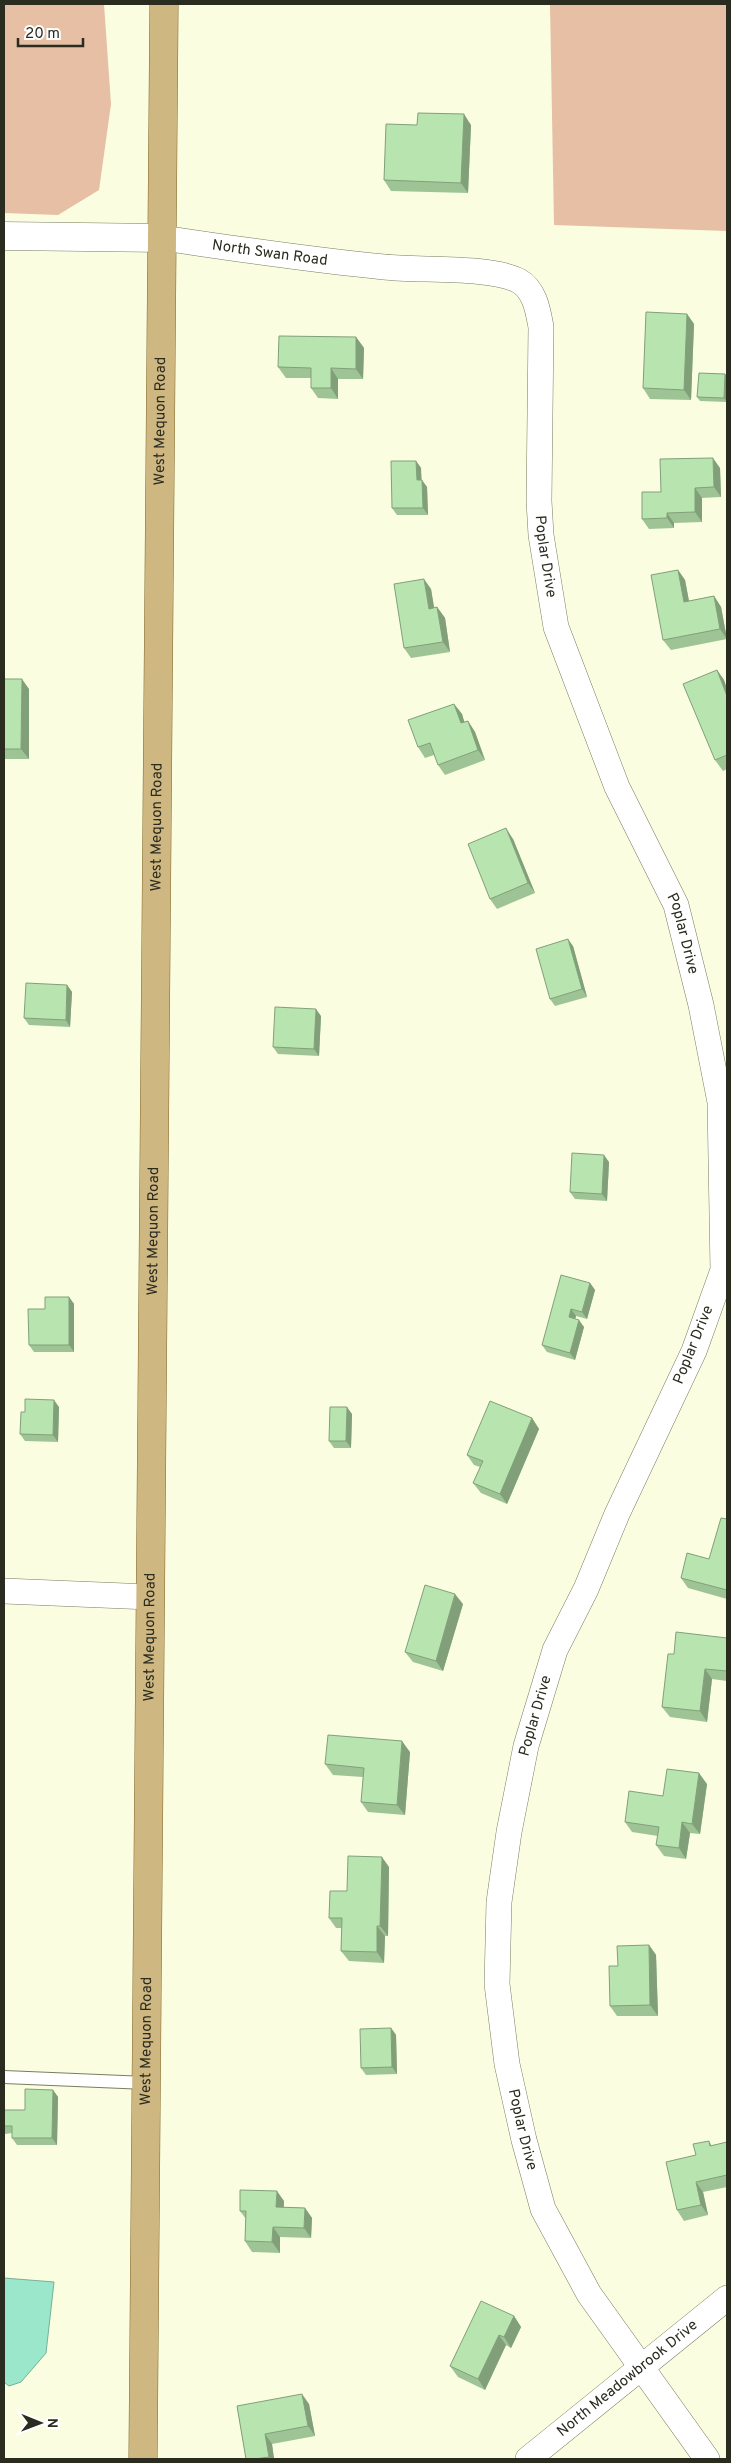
<svg xmlns="http://www.w3.org/2000/svg" width="731" height="2463" font-family="Overpass,sans-serif">
	<style>
		.green { fill: #e7bfa4 }
		.water { fill: #9be7cb; stroke: #79af98 }
		.lines { fill: none; stroke-linecap: round; stroke-linejoin: round }
		.lane-casing { stroke: #7a7d62; stroke-width: 14 }
		.street-casing { stroke: #7a7d62; stroke-width: 26 }
		.secondary-casing { stroke: #7a7d62; stroke-width: 29 }
		.primary-casing { stroke: #816729; stroke-width: 29 }
		.lane { stroke: #fff; stroke-width: 12 }
		.street { stroke: #fff; stroke-width: 25 }
		.secondary { stroke: #fff; stroke-width: 28 }
		.primary { stroke: #cfb782; stroke-width: 28 }
		.wall { fill: #9ec496 }
		.shaded-wall { fill: #81a07a }
		.building { fill: #b8e4af; stroke: #81a07a }
		.labels { text-anchor: middle; dominant-baseline: central; stroke-width: 4.5; stroke-linejoin: round; paint-order: stroke }
		.street-label { font-size: 15px; fill: #2b2c20; stroke: #fff }
	</style>
	<rect width="100%" height="100%" fill="#fafddf"/>
	<!-- green -->
	<g class="green">
		<path d="M4,4H104L111,104L99,190L58,215L4,213Z"/>
		<path d="M550,4H727V231L554,225Z"/>
	</g>
	<!-- water -->
	<path class="water" d="M4,2278L54,2282L46,2353L21,2382L9,2386L4,2382Z"/>
	<g class="lines">
		<!-- lane casing -->
		<g class="lane-casing">
			<path id="lane" d="M4,2077L147,2083"/>
		</g>
		<!-- street casing -->
		<g class="street-casing">
			<g id="street">
				<path id="s1" d="M163,238C236,249 310,260 384,267C419,271 492,266 519,281C535,290 538,311 541,327L539,501L541,535L556,627L617,787L676,905L701,1005L720,1102L723,1270L694,1351L617,1514L586,1589L555,1650L526,1746L509,1832L499,1902L497,1984L507,2064L524,2140L543,2209L589,2294L707,2459"/>
				<path d="M4,1591L150,1597"/>
				<path id="s2" d="M528,2459L727,2298"/>
			</g>
		</g>
		<!-- secondary casing -->
		<g class="secondary-casing">
			<path id="secondary" d="M4,236L163,238"/>
		</g>
		<!-- primary casing -->
		<g class="primary-casing">
			<g id="primary">
				<path id="s3" d="M143,2459L164,4"/>
			</g>
		</g>
		<!-- lane -->
		<use href="#lane" class="lane"/>
		<!-- street -->
		<use href="#street" class="street"/>
		<!-- secondary -->
		<use href="#secondary" class="secondary"/>
		<!-- primary -->
		<use href="#primary" class="primary"/>
	</g>
	<!-- wall -->
	<g class="wall">
		<path d="M417,125H471L468,193L391,191L384,180Z"/>
		<path d="M687,314L694,324L691,400L650,399L643,388Z"/>
		<path d="M356,337L364,348L363,379H338V399L318,398L311,388V378H286L278,367Z"/>
		<path d="M725,374L727,376V402L700,401L697,397Z"/>
		<path d="M416,461L421,468V480L427,487L428,515H397L392,508Z"/>
		<path d="M720,468L721,497L702,498V522L674,523V528L649,529L642,519L661,492Z"/>
		<path d="M678,570L685,580L689,601L714,596L721,607L727,639L671,650L663,640Z"/>
		<path d="M431,589L434,608L437,607L445,618L450,652L411,658L404,648Z"/>
		<path d="M717,670L724,680L727,689V769L723,771L715,760Z"/>
		<path d="M4,679L29,689V759H4Z"/>
		<path d="M454,704L462,714L464,722L468,721L475,732L485,760L445,775L438,765L434,755L425,758L418,747Z"/>
		<path d="M513,839L535,893L497,909L490,899Z"/>
		<path d="M573,946L587,997L555,1006L550,999Z"/>
		<path d="M67,985L72,992L70,1027L29,1025L24,1018Z"/>
		<path d="M321,1016L319,1056L278,1054L273,1047Z"/>
		<path d="M609,1162L607,1201L575,1199L570,1192Z"/>
		<path d="M590,1283L595,1290L587,1319L576,1316L575,1319L584,1327L575,1360L547,1352L542,1345Z"/>
		<path d="M69,1297L74,1304V1352H34L29,1345L45,1309Z"/>
		<path d="M59,1407L58,1442L25,1441L20,1434L25,1412Z"/>
		<path d="M352,1414L351,1448H334L329,1441Z"/>
		<path d="M532,1418L539,1429L507,1504L481,1493L473,1483L480,1467L474,1465L467,1455Z"/>
		<path d="M727,1519V1599L688,1588L681,1578L709,1559Z"/>
		<path d="M463,1604L443,1671L413,1662L405,1652Z"/>
		<path d="M727,1638V1681L712,1679L707,1722L670,1717L662,1707L674,1654Z"/>
		<path d="M410,1752L405,1815L368,1812L361,1802L363,1777L333,1775L325,1764Z"/>
		<path d="M707,1784L700,1834L690,1833L686,1859L664,1856L656,1845L658,1836L632,1832L625,1822L663,1796Z"/>
		<path d="M389,1867L388,1936H385L384,1963L349,1961L341,1951L342,1928H336L329,1918L347,1891Z"/>
		<path d="M649,1945L656,1955L658,2016H617L610,2006L618,1966Z"/>
		<path d="M391,2028L396,2035L397,2074L366,2075L361,2068Z"/>
		<path d="M53,2090L58,2097L57,2145H17L12,2138V2133L5,2134L4,2131V2126Z"/>
		<path d="M709,2141L712,2146L727,2142V2187L703,2192L708,2215L684,2221L677,2210L696,2155Z"/>
		<path d="M284,2201V2207L305,2208L312,2218L311,2238L280,2237V2253L252,2252L245,2241L246,2219L240,2211Z"/>
		<path d="M514,2316L521,2327L511,2348L506,2345L485,2390L458,2377L450,2366Z"/>
		<path d="M309,2404L315,2436L272,2444L274,2459H246L237,2406Z"/>
	</g>
	<!-- shaded-wall -->
	<g class="shaded-wall">
		<path d="M464,114L471,125L468,193L461,183Z"/>
		<path d="M687,314L694,324L691,400L684,390Z"/>
		<path d="M356,337L364,348L363,379L356,369Z"/>
		<path d="M331,368L338,379V399L331,388Z"/>
		<path d="M725,374L727,376V402L724,398Z"/>
		<path d="M713,458L720,468L721,497L714,487Z"/>
		<path d="M416,461L421,468L422,487L417,480Z"/>
		<path d="M422,480L427,487L428,515L423,508Z"/>
		<path d="M695,488L702,498V522L695,512Z"/>
		<path d="M667,513L674,523V528L667,518Z"/>
		<path d="M678,570L685,580L691,612L684,602Z"/>
		<path d="M424,579L431,589L436,619L429,609Z"/>
		<path d="M714,596L721,607L727,639L720,629Z"/>
		<path d="M437,607L445,618L450,652L443,642Z"/>
		<path d="M717,670L724,680L727,689V696Z"/>
		<path d="M22,679L29,689V759L21,749Z"/>
		<path d="M454,704L462,714L468,734L461,723Z"/>
		<path d="M468,721L475,732L485,760L478,750Z"/>
		<path d="M506,828L513,839L535,893L528,883Z"/>
		<path d="M568,939L573,946L587,997L582,989Z"/>
		<path d="M67,985L72,992L70,1027L66,1020Z"/>
		<path d="M316,1009L321,1016L319,1056L314,1049Z"/>
		<path d="M604,1155L609,1162L607,1201L602,1194Z"/>
		<path d="M590,1283L595,1290L587,1319L582,1312Z"/>
		<path d="M69,1297L74,1304V1352L69,1345Z"/>
		<path d="M571,1309L576,1316L574,1324L569,1317Z"/>
		<path d="M579,1320L584,1327L575,1360L570,1353Z"/>
		<path d="M54,1400L59,1407L58,1442L53,1435Z"/>
		<path d="M347,1407L352,1414L351,1448L346,1441Z"/>
		<path d="M532,1418L539,1429L507,1504L500,1494Z"/>
		<path d="M455,1594L463,1604L443,1671L436,1661Z"/>
		<path d="M705,1669L712,1679L707,1722L700,1711Z"/>
		<path d="M402,1741L410,1752L405,1815L397,1805Z"/>
		<path d="M699,1773L707,1784L700,1834L692,1824Z"/>
		<path d="M682,1822L690,1833L686,1859L679,1848Z"/>
		<path d="M382,1857L389,1867L388,1936L380,1926Z"/>
		<path d="M377,1926L385,1936L384,1963L377,1952Z"/>
		<path d="M649,1945L656,1955L658,2016L650,2005Z"/>
		<path d="M391,2028L396,2035L397,2074L392,2067Z"/>
		<path d="M53,2090L58,2097L57,2145L52,2138Z"/>
		<path d="M696,2182L703,2192L708,2215L701,2205Z"/>
		<path d="M277,2191L284,2201L283,2217L276,2207Z"/>
		<path d="M305,2208L312,2218L311,2238L304,2228Z"/>
		<path d="M273,2227L280,2237V2253L272,2242Z"/>
		<path d="M514,2316L521,2327L511,2348L504,2337Z"/>
		<path d="M499,2335L506,2345L485,2390L478,2379Z"/>
		<path d="M302,2394L309,2404L315,2436L308,2426Z"/>
		<path d="M265,2434L272,2444L274,2459H270L269,2457Z"/>
	</g>
	<!-- building -->
	<g class="building">
		<path d="M418,113L464,114L461,183L384,180L386,124L417,125Z"/>
		<path d="M646,312L687,314L684,390L643,388Z"/>
		<path d="M279,336L356,337V369L331,368V388H311V368L278,367Z"/>
		<path d="M699,373L725,374L724,398L697,397Z"/>
		<path d="M713,458L714,487L695,488V512L667,513V518L642,519V492H661L660,459Z"/>
		<path d="M391,461H416L417,480H422L423,508H392Z"/>
		<path d="M678,570L684,602L714,596L720,629L663,640L651,575Z"/>
		<path d="M424,579L429,609L437,607L443,642L404,648L394,584Z"/>
		<path d="M717,670L727,696V755L715,760L683,684Z"/>
		<path d="M4,679H22L21,749H4Z"/>
		<path d="M454,704L461,723L468,721L478,750L438,765L430,743L418,747L408,720Z"/>
		<path d="M506,828L528,883L490,899L468,844Z"/>
		<path d="M568,939L582,989L550,999L536,949Z"/>
		<path d="M26,983L67,985L66,1020L24,1018Z"/>
		<path d="M275,1007L316,1009L314,1049L273,1047Z"/>
		<path d="M572,1153L604,1155L602,1194L570,1192Z"/>
		<path d="M561,1275L590,1283L582,1312L571,1309L569,1317L579,1320L570,1353L542,1345Z"/>
		<path d="M45,1297H69V1345H29L28,1309H45Z"/>
		<path d="M25,1399L54,1400L53,1435L20,1434L21,1412H25Z"/>
		<path d="M490,1401L532,1418L500,1494L473,1483L483,1461L467,1455Z"/>
		<path d="M330,1407H347L346,1441H329Z"/>
		<path d="M721,1518L727,1519V1590L681,1578L687,1553L709,1559Z"/>
		<path d="M425,1585L455,1594L436,1661L405,1652Z"/>
		<path d="M676,1632L727,1638V1671L705,1669L700,1711L662,1707L668,1654H674Z"/>
		<path d="M328,1735L402,1741L397,1805L361,1802L364,1768L325,1764Z"/>
		<path d="M667,1769L699,1773L692,1824L682,1822L679,1848L656,1845L659,1827L625,1822L629,1791L663,1796Z"/>
		<path d="M348,1856L382,1857L380,1926H377V1952L341,1951L342,1918H329L330,1891H347Z"/>
		<path d="M649,1945L650,2005L610,2006L609,1966H618L617,1946Z"/>
		<path d="M391,2028L392,2067L361,2068L360,2029Z"/>
		<path d="M25,2089L53,2090L52,2138H12V2126H4V2110H25Z"/>
		<path d="M709,2141L710,2146L727,2142V2175L696,2182L701,2205L677,2210L666,2162L696,2155L693,2144Z"/>
		<path d="M240,2190L277,2191L276,2207L305,2208L304,2228L273,2227L272,2242L245,2241L246,2211H240Z"/>
		<path d="M481,2301L514,2316L504,2337L499,2335L478,2379L450,2366Z"/>
		<path d="M302,2394L308,2426L265,2434L269,2457L255,2459H246L237,2406Z"/>
	</g>
	<g class="labels">
		<!-- street labels -->
		<g class="street-label">
			<text stroke="none"><textPath href="#s1" startOffset="108">North Swan Road</textPath></text>
			<text stroke="none"><textPath href="#s3" startOffset="2038">West Mequon Road</textPath></text>
			<text stroke="none"><textPath href="#s1" startOffset="642">Poplar Drive</textPath></text>
			<text stroke="none"><textPath href="#s3" startOffset="1632">West Mequon Road</textPath></text>
			<text stroke="none"><textPath href="#s1" startOffset="1046">Poplar Drive</textPath></text>
			<text stroke="none"><textPath href="#s3" startOffset="1228">West Mequon Road</textPath></text>
			<text transform="translate(694 1345) rotate(-68)">Poplar Drive</text>
			<text stroke="none"><textPath href="#s3" startOffset="822">West Mequon Road</textPath></text>
			<text transform="translate(536 1716) rotate(-74)">Poplar Drive</text>
			<text stroke="none"><textPath href="#s3" startOffset="418">West Mequon Road</textPath></text>
			<text stroke="none"><textPath href="#s1" startOffset="2291">Poplar Drive</textPath></text>
			<text stroke="none"><textPath href="#s2" startOffset="128">North Meadowbrook Drive</textPath></text>
		</g>
	</g>
	<!-- border -->
	<rect width="731" height="2463" fill="none" stroke="#2b2c20" stroke-width="10"/>
	<!-- north arrow -->
	<g transform="translate(40 2423) rotate(91)" stroke="#ffffff" stroke-width="4" paint-order="stroke">
	<path d="M0-4L9 19L0 12L-9 19Z" fill="#2b2c20"/>
	<text y="-8" font-size="14" font-weight="bold" text-anchor="middle" fill="#2b2c20">N</text>
	</g>
	<!-- scale -->
	<path d="M18 38v8h65v-8" fill="none" stroke="#2b2c20" stroke-width="2.5"/>
	<text x="25" y="38" font-size="15" fill="#2b2c20" stroke="#ffffff" stroke-width="4" paint-order="stroke">20 m</text>
</svg>
